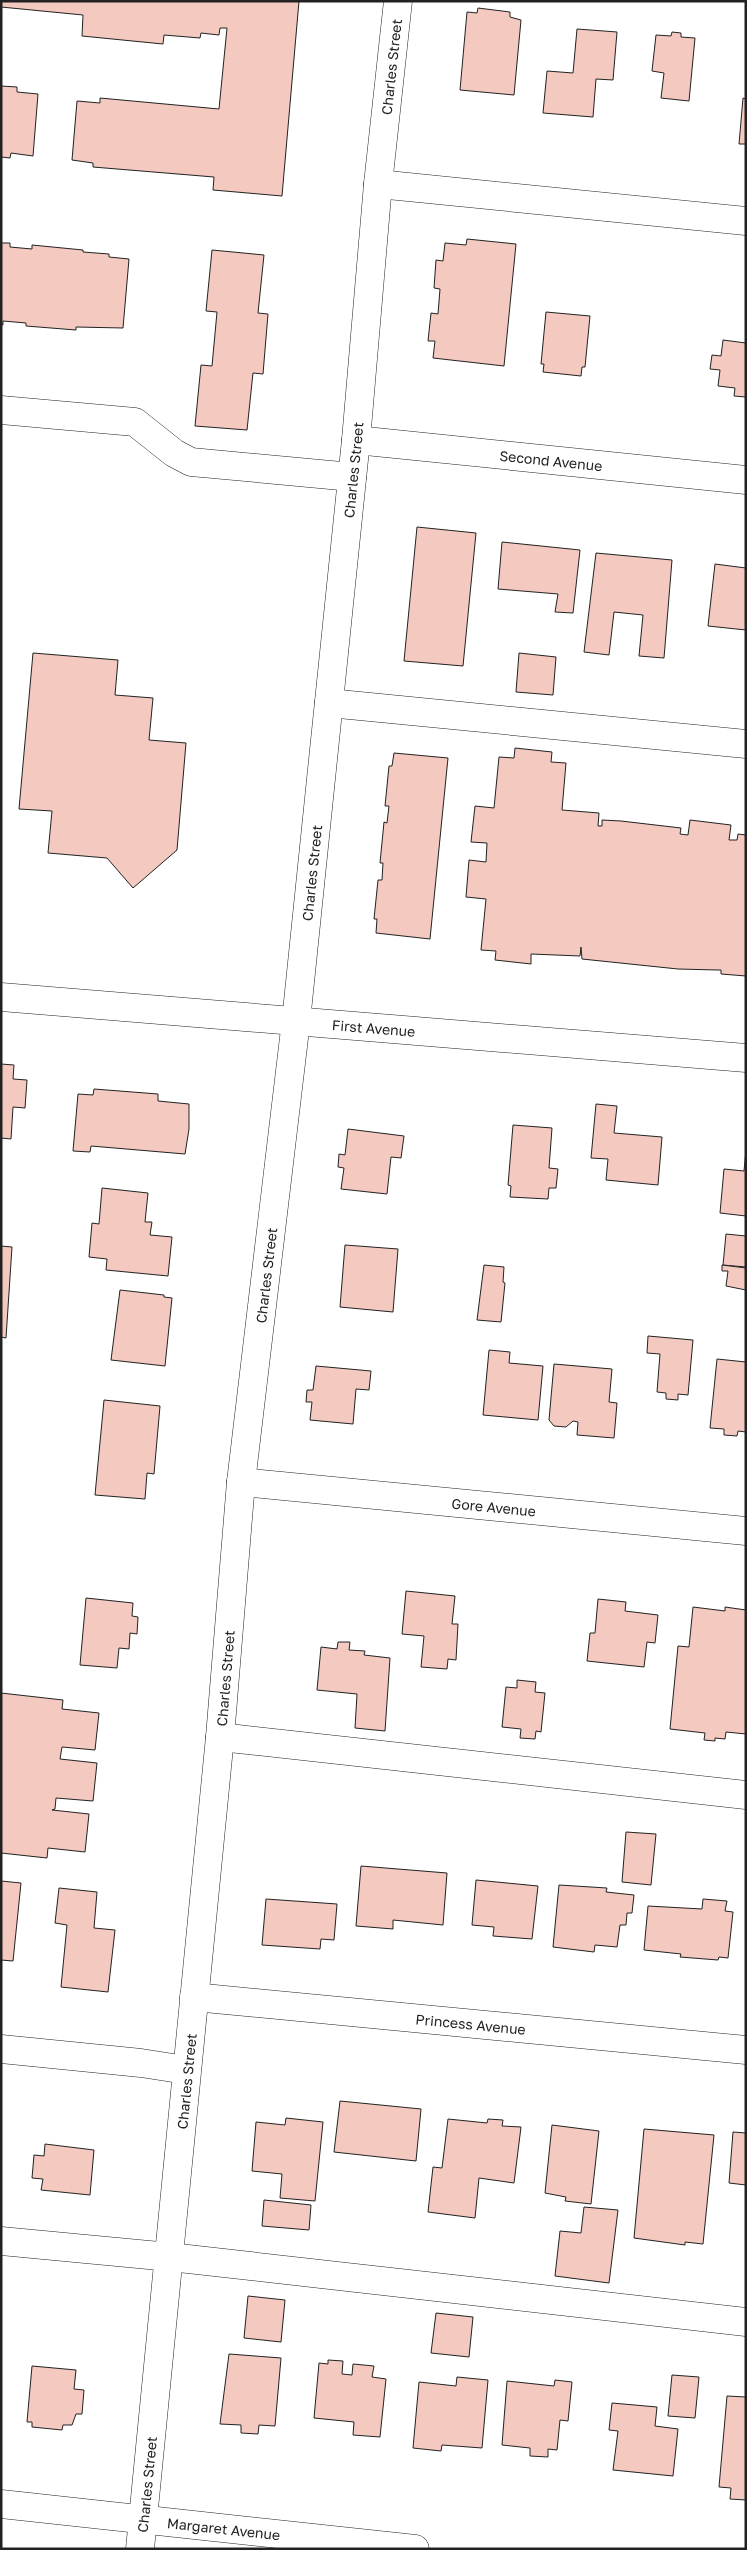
<svg xmlns="http://www.w3.org/2000/svg" width="747" height="2550" font-family="'Golos Text',sans-serif">
	<style>
		.building { fill: #f3c9c0; stroke: #222 }
		.lines { fill: none; stroke-linecap: round; stroke-linejoin: round }
		.minor-casing { stroke: #222; stroke-width: 29 }
		.minor { stroke: #fff; stroke-width: 28 }
		.labels { text-anchor: middle; dominant-baseline: central; stroke-width: 4; stroke-linejoin: round; paint-order: stroke }
		.street-label { font-size: 14px; fill: #222; stroke: #fff }
	</style>
	<rect width="100%" height="100%" fill="#fff"/>
	<!-- building -->
	<g class="building">
		<path d="M1,1H299L282,196L213,190L214,177L93,167V163L72,160L77,101L100,103V98L219,109L227,28H220L219,35L201,33L200,38L164,35L163,44L82,36L83,15L1,7Z"/>
		<path d="M478,8L510,12V17L521,20L514,95L460,90L467,12L477,13Z"/>
		<path d="M577,29L617,32L613,80L596,79L593,117L543,113L547,71L573,73Z"/>
		<path d="M672,32L681,33V37L695,38L689,101L661,98L664,73L652,71L656,35L671,36Z"/>
		<path d="M1,86L17,87V92L38,94L33,156L11,153L10,158L1,157Z"/>
		<path d="M743,98L746,99V144H739Z"/>
		<path d="M467,239L516,244L504,366L433,358L435,341H428L431,313L438,314L440,289L434,288L436,260L443,261L445,243L466,245Z"/>
		<path d="M1,243H10V247L32,249V245L83,250V252L109,254V257L129,259L123,328L76,327V330L26,326V323L3,321V325L1,324Z"/>
		<path d="M212,250L264,255L258,313L268,314L263,374L253,373L247,430L195,426L201,365L212,366L217,312L206,311Z"/>
		<path d="M546,312L590,316L585,367H582L581,376L543,372L544,364H541Z"/>
		<path d="M723,340L746,343V397L734,396L735,388L718,386L720,370L710,369L712,355L721,356Z"/>
		<path d="M417,527L476,533L463,666L404,661Z"/>
		<path d="M502,542L580,550L573,613L555,612L558,594L498,589Z"/>
		<path d="M596,553L672,560L664,658L639,656L643,615L614,612L609,655L584,652Z"/>
		<path d="M715,564L746,568V630L708,626Z"/>
		<path d="M33,653L118,660L115,695L153,698L149,740L186,743L177,850L133,888L107,858L48,853L52,811L19,809Z"/>
		<path d="M519,653L556,657L553,695L516,692Z"/>
		<path d="M515,748L552,752L551,762L566,763L562,810L599,813L598,826H602V820L621,821L681,828L680,834L688,835L690,820L731,825L729,840H737L738,834L746,835V976L721,974V970H717L678,969L582,959L581,947L580,956L531,954V964L495,960L496,951L481,950L486,899L466,897L469,860L486,862L487,843L471,842L475,806L494,808L499,757L514,758Z"/>
		<path d="M394,753L448,758L430,939L376,933L377,919H374L378,880H382L383,863H380L384,822L387,823L389,806H385L389,766H392Z"/>
		<path d="M1,1064L14,1065L13,1079L27,1080L25,1108L13,1107L11,1139L1,1138Z"/>
		<path d="M94,1089L158,1094V1101L189,1104V1129L185,1154L91,1146L90,1152L73,1151L78,1094L93,1095Z"/>
		<path d="M596,1104L617,1106L614,1133L662,1137L658,1185L606,1180L608,1159L591,1158Z"/>
		<path d="M513,1125L552,1128L549,1168L558,1169L556,1188H549L548,1199L510,1197L511,1186L508,1185Z"/>
		<path d="M348,1129L404,1136L401,1158L391,1157L387,1194L341,1189L344,1168L338,1167L339,1154L345,1155Z"/>
		<path d="M746,1150V1216L720,1213L724,1169L744,1171Z"/>
		<path d="M102,1188L148,1193L145,1222H152L150,1235L172,1237L168,1276L106,1270L107,1259L89,1257L92,1223L99,1224Z"/>
		<path d="M726,1234L746,1236V1267L723,1265Z"/>
		<path d="M345,1245L398,1249L393,1312L340,1307Z"/>
		<path d="M1,1246L12,1247L6,1338L1,1337Z"/>
		<path d="M484,1265L504,1267L503,1282L505,1283L501,1322L477,1320Z"/>
		<path d="M722,1265L746,1268V1290L726,1286L728,1271H722Z"/>
		<path d="M120,1290L164,1295V1297L172,1298L165,1366L111,1360Z"/>
		<path d="M648,1336L693,1340L688,1395L678,1394V1400L666,1399V1393L657,1392L660,1354L647,1353Z"/>
		<path d="M489,1350L510,1352L509,1363L543,1366L538,1420L483,1415Z"/>
		<path d="M717,1359L746,1362V1432L738,1431L737,1436L724,1435V1429L710,1428Z"/>
		<path d="M554,1364L612,1369L609,1402L617,1403L614,1438L577,1435L578,1422L573,1421L566,1427L554,1426L549,1420Z"/>
		<path d="M316,1366L371,1371L369,1390L356,1389L353,1424L310,1420L312,1402H306L307,1390H313Z"/>
		<path d="M104,1400L160,1406L154,1474L147,1473L145,1499L95,1495Z"/>
		<path d="M406,1591L455,1596L452,1624H458L456,1660L448,1659L447,1669L421,1667L424,1636L402,1634Z"/>
		<path d="M86,1598L133,1603L132,1616L138,1617L137,1634L130,1633L129,1649L119,1648L117,1668L80,1665Z"/>
		<path d="M598,1599L626,1602L625,1611L658,1615L655,1643L647,1642L644,1667L587,1661L590,1633H595Z"/>
		<path d="M693,1607L725,1611V1607L746,1610V1734L726,1732L725,1739L715,1738V1741L704,1740L705,1733L670,1729L678,1646L689,1647Z"/>
		<path d="M338,1642H350L349,1650L365,1651L364,1655L390,1658L385,1731L355,1728L357,1694L317,1690L321,1647L337,1649Z"/>
		<path d="M517,1680L536,1682L535,1692L545,1693L541,1732L536,1731L535,1739L520,1738L521,1729L502,1727L506,1687L517,1688Z"/>
		<path d="M1,1693L63,1700L62,1709L99,1713L95,1750L62,1747L60,1759L97,1763L93,1801L56,1798L55,1809L52,1810L89,1814L85,1852L48,1848L47,1858L1,1853Z"/>
		<path d="M626,1832L656,1834L651,1885L622,1882Z"/>
		<path d="M361,1866L447,1873L443,1925L393,1920V1929L356,1926Z"/>
		<path d="M476,1880L538,1886L532,1939L493,1936L494,1927L472,1925Z"/>
		<path d="M1,1881L21,1883L13,1961L1,1960Z"/>
		<path d="M559,1885L607,1888L606,1892L634,1895L632,1913H627L626,1925H620L617,1947L595,1945L594,1952L553,1947Z"/>
		<path d="M59,1888L97,1892L94,1928L115,1930L108,1992L61,1987L67,1925L55,1923Z"/>
		<path d="M266,1899L337,1904L334,1940L321,1939L320,1949L262,1945Z"/>
		<path d="M703,1899L727,1901L725,1911L733,1912L728,1958L719,1957L718,1960L680,1957L681,1954L644,1950L648,1906L702,1909Z"/>
		<path d="M340,2101L421,2109L416,2161L334,2152Z"/>
		<path d="M286,2118L323,2122L315,2201L280,2198L282,2174L252,2171L256,2122L285,2125Z"/>
		<path d="M448,2119L487,2123L488,2119L503,2120L502,2126L521,2127L514,2183L479,2178L475,2218L428,2212L433,2167L442,2168Z"/>
		<path d="M552,2125L599,2131L591,2204L565,2201L566,2197L545,2193Z"/>
		<path d="M644,2129L714,2135L703,2244L685,2242V2245L634,2238Z"/>
		<path d="M733,2132L746,2133V2185L729,2183Z"/>
		<path d="M45,2144L94,2150L90,2195L41,2190L43,2179L32,2178L34,2155L44,2156Z"/>
		<path d="M264,2200L311,2205L309,2230L262,2226Z"/>
		<path d="M584,2207L618,2210L609,2283L555,2276L560,2231L581,2233Z"/>
		<path d="M248,2296L285,2300L281,2342L244,2338Z"/>
		<path d="M436,2313L473,2317L469,2357L431,2353Z"/>
		<path d="M229,2354L281,2358L275,2426L259,2425L258,2434L241,2433V2425L220,2424Z"/>
		<path d="M328,2360L343,2361L342,2374L352,2375L353,2364L374,2366L372,2377L386,2379L380,2437L353,2435L354,2422L314,2418L319,2363L328,2364Z"/>
		<path d="M32,2366L76,2370L74,2389L84,2390L82,2414H76L72,2425H63L62,2430L32,2427V2422H27Z"/>
		<path d="M672,2375L699,2377L695,2418L668,2416Z"/>
		<path d="M457,2377L488,2380L482,2448L442,2445L441,2451L413,2448L419,2382L456,2386Z"/>
		<path d="M555,2380L572,2382L568,2421L560,2420L557,2450L548,2449V2457L530,2456V2448L502,2445L507,2381L554,2386Z"/>
		<path d="M727,2396L746,2397V2500L730,2499L731,2488L719,2487Z"/>
		<path d="M612,2403L657,2407L655,2426L678,2429L673,2476L613,2470L618,2431L609,2430Z"/>
	</g>
	<g class="lines">
		<!-- minor casing -->
		<g class="minor-casing">
			<g id="minor">
				<path d="M378,184L746,221"/>
				<path d="M1,410L135,422L174,453L191,462L352,477"/>
				<path id="s1" d="M356,440L746,480"/>
				<path d="M329,703L746,744"/>
				<path id="s2" d="M1,997L746,1058"/>
				<path id="s3" d="M241,1482L746,1531"/>
				<path d="M220,1737L746,1795"/>
				<path id="s4" d="M194,1997L746,2050"/>
				<path d="M1,2049L141,2063L186,2070"/>
				<path d="M1,2241L170,2257L746,2322"/>
				<path id="s5" d="M1,2504L415,2549"/>
				<path id="s6" d="M140,2549L220,1737L241,1482L296,1021L356,440L378,184L398,1"/>
			</g>
		</g>
		<!-- minor -->
		<use href="#minor" class="minor"/>
	</g>
	<g class="labels">
		<!-- street labels -->
		<g class="street-label">
			<text stroke="none"><textPath href="#s6" startOffset="2495">Charles Street</textPath></text>
			<text stroke="none"><textPath href="#s1" startOffset="196">Second Avenue</textPath></text>
			<text stroke="none"><textPath href="#s6" startOffset="2090">Charles Street</textPath></text>
			<text stroke="none"><textPath href="#s6" startOffset="1685">Charles Street</textPath></text>
			<text stroke="none"><textPath href="#s2" startOffset="374">First Avenue</textPath></text>
			<text stroke="none"><textPath href="#s6" startOffset="1280">Charles Street</textPath></text>
			<text stroke="none"><textPath href="#s3" startOffset="254">Gore Avenue</textPath></text>
			<text stroke="none"><textPath href="#s6" startOffset="875">Charles Street</textPath></text>
			<text stroke="none"><textPath href="#s4" startOffset="278">Princess Avenue</textPath></text>
			<text stroke="none"><textPath href="#s6" startOffset="470">Charles Street</textPath></text>
			<text stroke="none"><textPath href="#s6" startOffset="65">Charles Street</textPath></text>
			<text stroke="none"><textPath href="#s5" startOffset="224">Margaret Avenue</textPath></text>
		</g>
	</g>
	<!-- border -->
	<rect width="747" height="2550" fill="none" stroke="#222222" stroke-width="5"/>
</svg>
